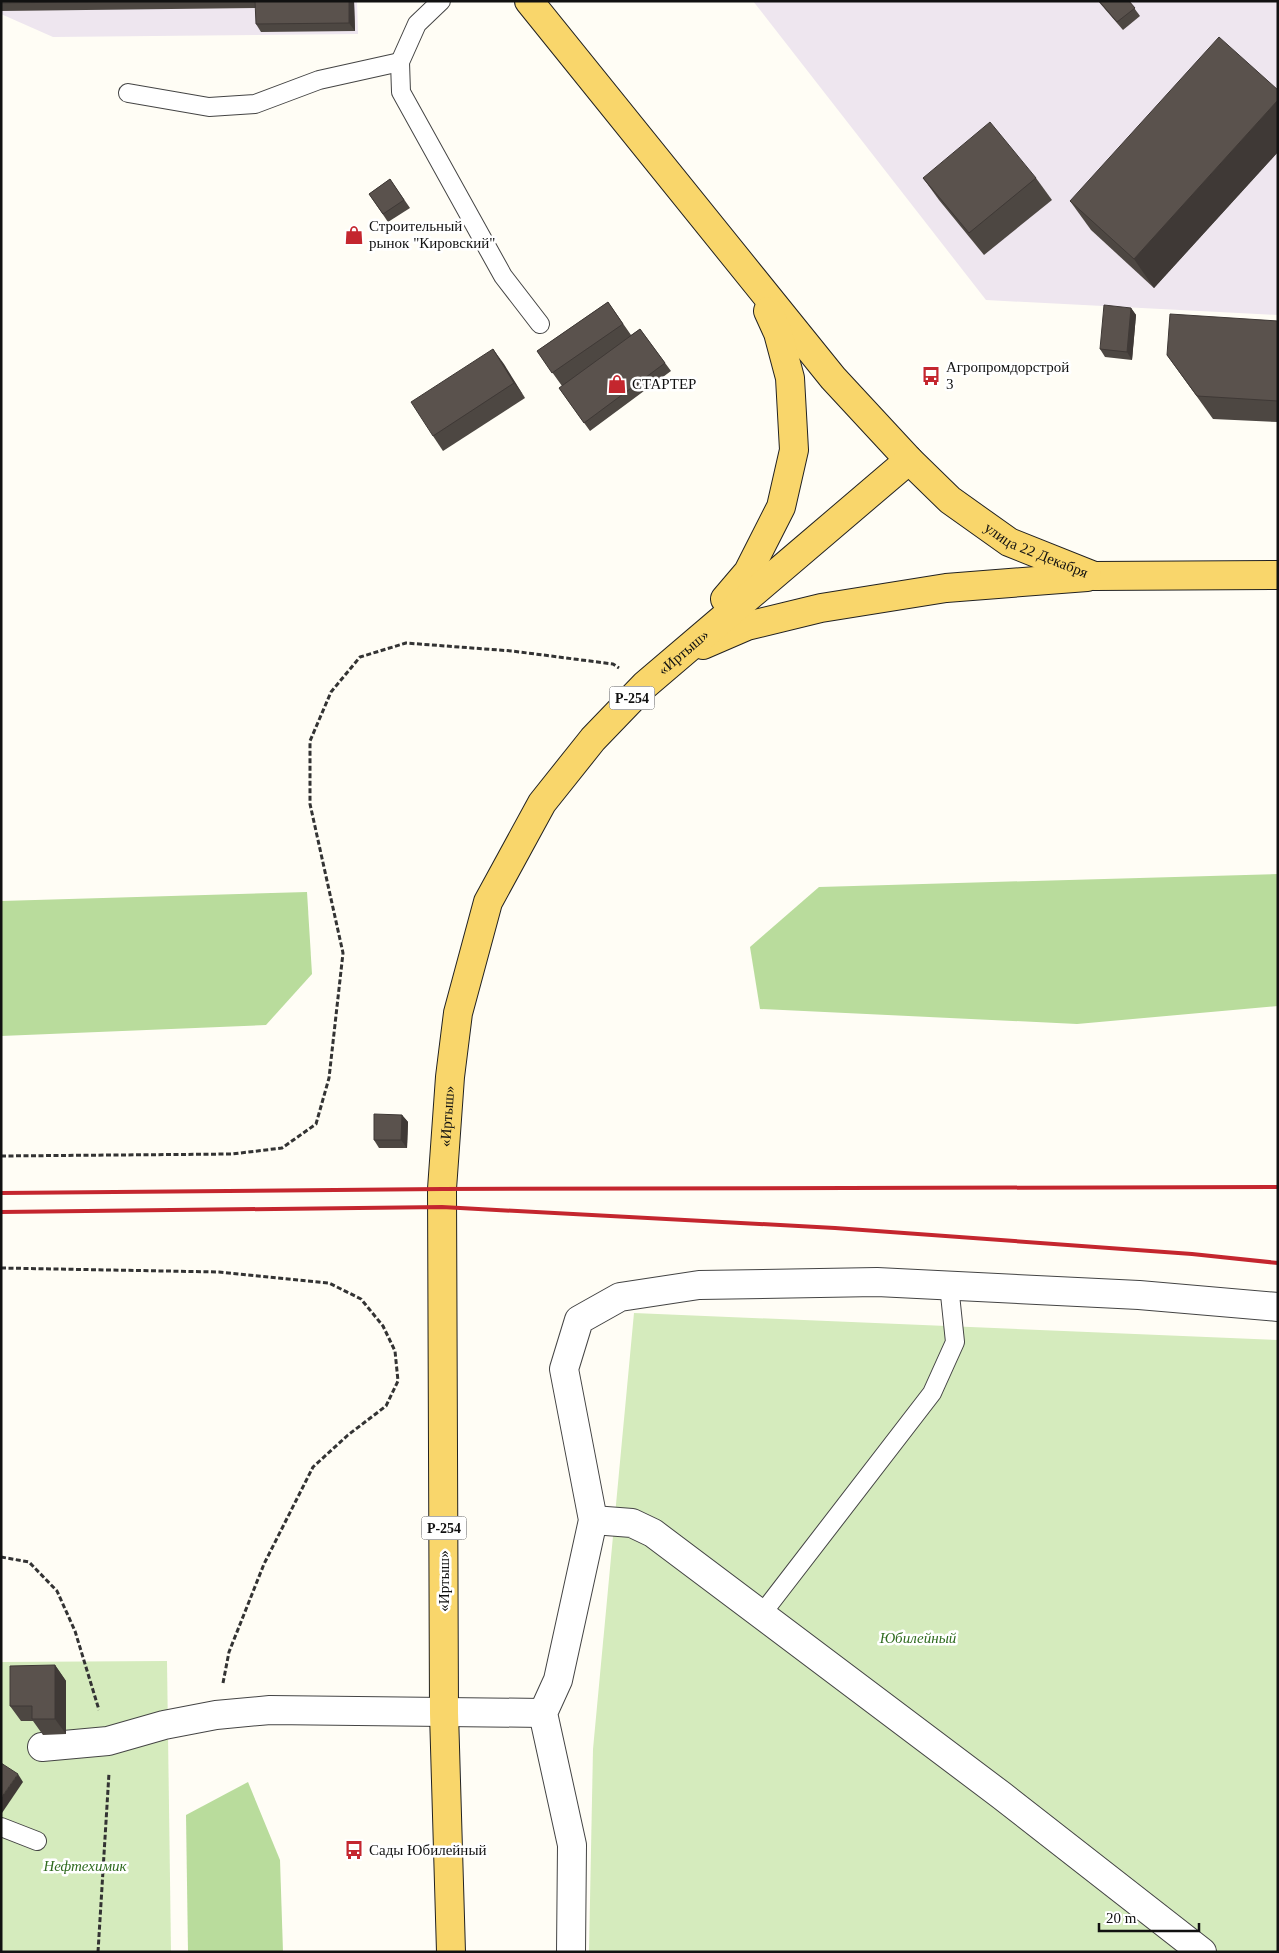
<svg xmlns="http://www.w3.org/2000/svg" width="1279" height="1953" font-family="'Times New Roman',serif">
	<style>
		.industrial { fill: #eee6ef }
		.green { fill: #d5ebbd }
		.forest { fill: #b9dc9c }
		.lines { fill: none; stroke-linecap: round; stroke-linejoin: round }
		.service-casing { stroke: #444; stroke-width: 20 }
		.minor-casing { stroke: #444; stroke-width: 30 }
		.primary-casing { stroke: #222; stroke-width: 30 }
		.path { stroke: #333; stroke-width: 3; stroke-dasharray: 5 2.5; stroke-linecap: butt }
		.service { stroke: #fff; stroke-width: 18 }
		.minor { stroke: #fff; stroke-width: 28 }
		.primary { stroke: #f9d66b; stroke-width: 28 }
		.rail { stroke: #c4262e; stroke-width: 4 }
		.wall { fill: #4d4742 }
		.shaded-wall { fill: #3f3936 }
		.building { fill: #5a524d; stroke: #3f3936 }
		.labels { text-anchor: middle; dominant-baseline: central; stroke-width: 5; stroke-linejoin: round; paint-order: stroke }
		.shield { fill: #fff; stroke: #585858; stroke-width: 1 }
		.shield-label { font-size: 14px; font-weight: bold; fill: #111 }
		.poi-label { font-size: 15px; fill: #111; stroke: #fff; text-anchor: start }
		.street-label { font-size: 15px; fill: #111; stroke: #fff }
		.park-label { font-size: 15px; font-style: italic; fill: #2f6b1f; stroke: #fff }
	</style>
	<rect width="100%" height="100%" fill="#fffdf5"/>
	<!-- industrial -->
	<g class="industrial">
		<path d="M1,1H357L358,34L53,37L1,14Z"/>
		<path d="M753,1H1278V315L986,300Z"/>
	</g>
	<!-- green -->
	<g class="green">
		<path d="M634,1313L1278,1340V1952H589L593,1749Z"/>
		<path d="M167,1661L171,1952H1V1662Z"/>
	</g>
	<!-- forest -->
	<g class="forest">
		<path d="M1278,874V1006L1077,1024L760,1009L750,947L819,887Z"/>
		<path d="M307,892L312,974L266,1025L1,1036V901Z"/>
		<path d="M248,1782L280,1860L283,1952H188L186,1815Z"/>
	</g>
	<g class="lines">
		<!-- service casing -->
		<g class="service-casing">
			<g id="service">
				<path d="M441,1L417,24L400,62L401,92L503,276L540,324"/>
				<path d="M128,93L209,107L255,104L319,80L400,62"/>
				<path d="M761,1615L932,1393L955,1342L949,1285"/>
				<path d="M1,1827L37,1841"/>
			</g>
		</g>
		<!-- minor casing -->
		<g class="minor-casing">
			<g id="minor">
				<path d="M593,1520L632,1523L653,1533L1001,1795L1202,1952"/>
				<path d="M42,1747L108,1741L164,1725L216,1715L270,1710L543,1713"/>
				<path d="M571,1952L572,1845L543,1713L558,1680L593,1520L564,1369L579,1320L620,1297L699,1285L877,1282L1139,1295L1278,1307"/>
			</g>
		</g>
		<!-- primary casing -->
		<g class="primary-casing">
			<g id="primary">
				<path id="s1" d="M529,1L833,378L909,460L950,500L1009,542L1094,576L1278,575"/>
				<path d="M725,599L748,572L781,507L794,450L790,378L778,333L768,311"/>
				<path d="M703,645L747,626L821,608L946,588L1087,577"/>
				<path id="s2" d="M451,1952L444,1713L442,1189L450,1077L458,1013L488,902L542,803L593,739L645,685L909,460"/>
			</g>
		</g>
		<!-- path -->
		<g class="path">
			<path d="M1,1156L232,1154L282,1148L316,1124L329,1078L343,953L310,804V741L331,692L360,657L406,643L512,651L613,664L619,668"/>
			<path d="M1,1268L219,1272L329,1283L361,1299L383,1326L395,1351L398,1381L386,1406L348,1435L313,1467L264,1564L229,1652L223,1683"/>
			<path d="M1,1557L29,1562L57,1591L75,1631L99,1710"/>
			<path d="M98,1952L109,1773"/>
		</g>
		<!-- service -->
		<use href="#service" class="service"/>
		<!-- minor -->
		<use href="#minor" class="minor"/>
		<!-- primary -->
		<use href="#primary" class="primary"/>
		<!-- rail -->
		<g class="rail">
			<path d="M1,1193L442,1189L1278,1187"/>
			<path d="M1,1212L442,1207L835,1228L1192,1254L1278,1263"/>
		</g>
	</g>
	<!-- wall -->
	<g class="wall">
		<path d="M1,1H354L355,31L261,32L256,24V8L1,11Z"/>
		<path d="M1098,1H1129L1140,16L1123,30Z"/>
		<path d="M1278,90V152L1154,288L1091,230L1070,201Z"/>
		<path d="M923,178H1036L1052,200L984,255L939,200Z"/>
		<path d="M390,179L410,208L388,222L369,194Z"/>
		<path d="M608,302L631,335L640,329L671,371L590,431L559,388L562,386L537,351Z"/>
		<path d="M1131,308L1136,315L1132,360L1105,357L1100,349Z"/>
		<path d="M1278,321V422L1213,419L1167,355Z"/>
		<path d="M493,349L525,398L443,451L433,436Z"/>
		<path d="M402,1115L408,1122L407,1148H379L374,1140Z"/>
		<path d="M55,1665L66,1681V1734L43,1735L33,1721H21L10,1706Z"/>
	</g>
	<!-- shaded-wall -->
	<g class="shaded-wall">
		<path d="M349,1H354L355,31L349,23Z"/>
		<path d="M1278,100V152L1154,288L1134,259Z"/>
		<path d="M1131,308L1136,315L1132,360L1127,352Z"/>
		<path d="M493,349L504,364L525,398L514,383Z"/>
		<path d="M402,1115L408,1122L407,1148L401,1140Z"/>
		<path d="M55,1665L66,1681V1734L55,1719Z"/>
		<path d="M18,1774L23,1782L2,1813L1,1812V1798Z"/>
	</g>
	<!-- building -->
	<g class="building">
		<path d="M1,1H136L1,3Z"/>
		<path d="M255,1H349V23L256,24Z"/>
		<path d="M1099,1H1129L1135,8L1117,22Z"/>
		<path d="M1219,37L1278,90V100L1134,259L1070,201Z"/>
		<path d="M990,122L1036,178L969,233L923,178Z"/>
		<path d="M390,179L404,200L383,214L369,194Z"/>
		<path d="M608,302L623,324L552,373L537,351Z"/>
		<path d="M1104,305L1131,308L1127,352L1100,349Z"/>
		<path d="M1170,314L1278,321V401L1197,396L1167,355Z"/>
		<path d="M640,329L665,363L584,423L559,388Z"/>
		<path d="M493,349L514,383L433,436L411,402Z"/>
		<path d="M374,1114L402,1115L401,1140H374Z"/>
		<path d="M55,1665V1719H32V1706H10V1666Z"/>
		<path d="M1,1763L18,1774L1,1798Z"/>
	</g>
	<!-- icons -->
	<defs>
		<g id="shop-bare" transform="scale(1.5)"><path d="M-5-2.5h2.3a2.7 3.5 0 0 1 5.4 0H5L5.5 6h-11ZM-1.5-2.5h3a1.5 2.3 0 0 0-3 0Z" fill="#c4262e" stroke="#fff" stroke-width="2.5" paint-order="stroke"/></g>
		<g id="bus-bare" transform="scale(1.5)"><path d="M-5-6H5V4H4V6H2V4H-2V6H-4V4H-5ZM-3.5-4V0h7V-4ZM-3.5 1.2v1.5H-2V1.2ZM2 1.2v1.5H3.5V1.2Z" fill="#c4262e" stroke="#fff" stroke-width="2.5" paint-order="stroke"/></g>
	</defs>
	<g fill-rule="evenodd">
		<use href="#shop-bare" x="354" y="235"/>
		<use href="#bus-bare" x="931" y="376"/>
		<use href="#shop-bare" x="617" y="384"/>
		<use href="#bus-bare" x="354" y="1850"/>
	</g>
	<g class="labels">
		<!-- shield labels -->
		<g class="shield">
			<rect x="609.5" y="686.5" width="45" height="23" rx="4"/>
			<rect x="421.5" y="1516.5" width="45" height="23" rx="4"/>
		</g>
		<g class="shield-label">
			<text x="632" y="698">Р-254</text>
			<text x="444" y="1528">Р-254</text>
		</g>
		<!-- poi labels -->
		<g class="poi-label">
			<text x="369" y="226">Строительный<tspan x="369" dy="17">рынок "Кировский"</tspan></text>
			<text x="946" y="367">Агропромдорстрой<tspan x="946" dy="17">3</tspan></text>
			<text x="632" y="384">СТАРТЕР</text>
			<text x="369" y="1850">Сады Юбилейный</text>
		</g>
		<!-- street labels -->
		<g class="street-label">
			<text stroke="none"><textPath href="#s1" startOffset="754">улица 22 Декабря</textPath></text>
			<text stroke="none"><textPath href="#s2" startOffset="1375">«Иртыш»</textPath></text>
			<text stroke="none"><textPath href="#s2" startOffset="836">«Иртыш»</textPath></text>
			<text transform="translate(444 1581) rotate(-90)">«Иртыш»</text>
		</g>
		<!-- park labels -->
		<g class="park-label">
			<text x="918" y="1638">Юбилейный</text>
			<text x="85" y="1866">Нефтехимик</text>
		</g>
	</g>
	<!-- border -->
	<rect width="1279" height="1953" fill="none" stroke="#111111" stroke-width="5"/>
	<!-- scale -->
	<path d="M1099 1923v8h100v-8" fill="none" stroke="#111111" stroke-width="2.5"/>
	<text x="1106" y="1923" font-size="15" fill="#111111" stroke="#ffffff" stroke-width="4" paint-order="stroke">20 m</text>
</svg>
